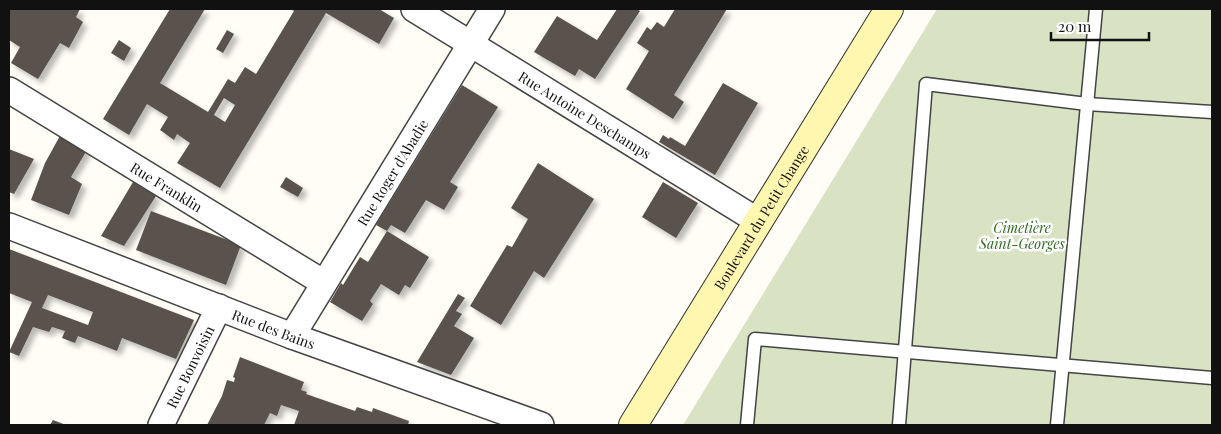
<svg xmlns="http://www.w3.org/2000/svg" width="1221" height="434" font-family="'Playfair Display',serif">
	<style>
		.cemetery { fill: #d9e3c4 }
		.building { fill: #5a524d; fill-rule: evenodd; filter: url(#shadow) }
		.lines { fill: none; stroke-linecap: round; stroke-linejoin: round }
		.lane-casing { stroke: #444; stroke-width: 15 }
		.street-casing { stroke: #444; stroke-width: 28 }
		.secondary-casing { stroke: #333; stroke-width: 30 }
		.lane { stroke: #fff; stroke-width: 12 }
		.street { stroke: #fff; stroke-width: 25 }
		.secondary { stroke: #fff6b0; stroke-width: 28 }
		.labels { text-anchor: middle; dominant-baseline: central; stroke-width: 5; stroke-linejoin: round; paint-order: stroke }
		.street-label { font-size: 14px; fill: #111; stroke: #fff }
		.park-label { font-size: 14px; font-style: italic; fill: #2f6b1f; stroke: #fff }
	</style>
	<defs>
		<filter id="shadow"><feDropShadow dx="4.5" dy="4.5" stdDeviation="2.5" flood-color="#0004"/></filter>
	</defs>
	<rect width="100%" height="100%" fill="#fffdf5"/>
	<!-- cemetery -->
	<path class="cemetery" d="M937,9H1212V425H683Z"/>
	<!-- building -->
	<g class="building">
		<path d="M9,9H80L76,17L83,22L69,48L60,43L38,79L11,63L20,47L9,40Z"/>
		<path d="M170,9H205L160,83L208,112L228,79L235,83L245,67L256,74L294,11L291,9H379L394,18L379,44L326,13L220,188L177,163L190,143L177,134L174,140L160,130L168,117L147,104L129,135L103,119ZM224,98L235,105L225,122L214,115Z"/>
		<path d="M617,9H637L640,11L595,79L579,69L575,76L534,52L557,16L597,40Z"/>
		<path d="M675,9H727L674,95L684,102L673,119L626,89L649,51L637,43L647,27L651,30L657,22L664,27Z"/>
		<path d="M227,30L234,34L223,53L216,49Z"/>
		<path d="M119,40L131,48L124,61L111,53Z"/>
		<path d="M723,83L758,103L715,175L659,142L663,135L669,139L670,137L685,146Z"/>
		<path d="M462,85L498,107L450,182L458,187L444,210L426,200L405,233L391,225L387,231L376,225Z"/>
		<path d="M61,134L87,150L71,177L82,184L69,215L31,200L45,163Z"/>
		<path d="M9,149L34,159L14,194L9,192Z"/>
		<path d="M538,163L594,199L544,278L534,271L501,325L470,306L507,245L512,247L528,219L511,208Z"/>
		<path d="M286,177L303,188L298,197L280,187Z"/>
		<path d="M133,182L156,196L124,246L101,236Z"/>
		<path d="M663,182L698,203L676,238L642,217Z"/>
		<path d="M151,211L241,245L226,285L136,250Z"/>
		<path d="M387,231L429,257L410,288L405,285L399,295L381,284L370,301L373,304L362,321L330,302L341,283L343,285L360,257L368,262Z"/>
		<path d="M9,249L194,320L176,359L122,338L117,351L78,336L75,343L62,338L65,331L52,327L49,332L33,327L19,356L9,352L32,302L9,293ZM48,295L93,312L88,325L42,308Z"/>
		<path d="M458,294L465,298L456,311L462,314L454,326L474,338L451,375L417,362Z"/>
		<path d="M240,357L304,382L301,390L307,392L306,394L355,411L357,407L372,412L373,408L409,421L408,425H294L299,411L281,405L277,416L270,413L264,425H207L222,396L227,380L234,382L235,378L233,377Z"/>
		<path d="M53,420L66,425H50Z"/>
	</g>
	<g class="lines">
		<!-- lane casing -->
		<g class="lane-casing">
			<g id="lane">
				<path d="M747,425L755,339L1212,378"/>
				<path d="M899,425L926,84L1087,104L1212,112"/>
				<path d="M1057,425L1096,9"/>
			</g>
		</g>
		<!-- street casing -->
		<g class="street-casing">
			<g id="street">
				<path id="s1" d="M414,9L758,221"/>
				<path id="s2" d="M9,90L324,283"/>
				<path id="s3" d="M9,226L292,336L541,425"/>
				<path id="s4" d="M292,336L492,9"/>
				<path id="s5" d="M161,425L219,307"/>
			</g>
		</g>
		<!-- secondary casing -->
		<g class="secondary-casing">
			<g id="secondary">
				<path id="s6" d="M633,425L889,9"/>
			</g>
		</g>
		<!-- lane -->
		<use href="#lane" class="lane"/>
		<!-- street -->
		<use href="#street" class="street"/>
		<!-- secondary -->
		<use href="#secondary" class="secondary"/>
	</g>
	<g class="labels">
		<!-- street labels -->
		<g class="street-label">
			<text stroke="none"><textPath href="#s1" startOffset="201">Rue Antoine Deschamps</textPath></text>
			<text stroke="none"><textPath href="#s4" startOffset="192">Rue Roger d'Abadie</textPath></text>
			<text stroke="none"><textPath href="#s2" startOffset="185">Rue Franklin</textPath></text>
			<text stroke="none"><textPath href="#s6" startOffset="244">Boulevard du Petit Change</textPath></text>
			<text stroke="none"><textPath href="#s3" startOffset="284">Rue des Bains</textPath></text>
			<text stroke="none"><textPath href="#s5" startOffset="65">Rue Bonvoisin</textPath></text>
		</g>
		<!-- park labels -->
		<g class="park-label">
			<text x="1022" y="227">Cimetière<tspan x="1022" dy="16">Saint-Georges</tspan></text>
		</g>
	</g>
	<!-- border -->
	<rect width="1221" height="434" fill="none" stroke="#111111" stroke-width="20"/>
	<!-- scale -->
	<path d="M1051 32v8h98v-8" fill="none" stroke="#111111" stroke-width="2.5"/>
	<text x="1058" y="32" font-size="15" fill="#111111" stroke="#ffffff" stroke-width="4" paint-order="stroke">20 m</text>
</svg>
